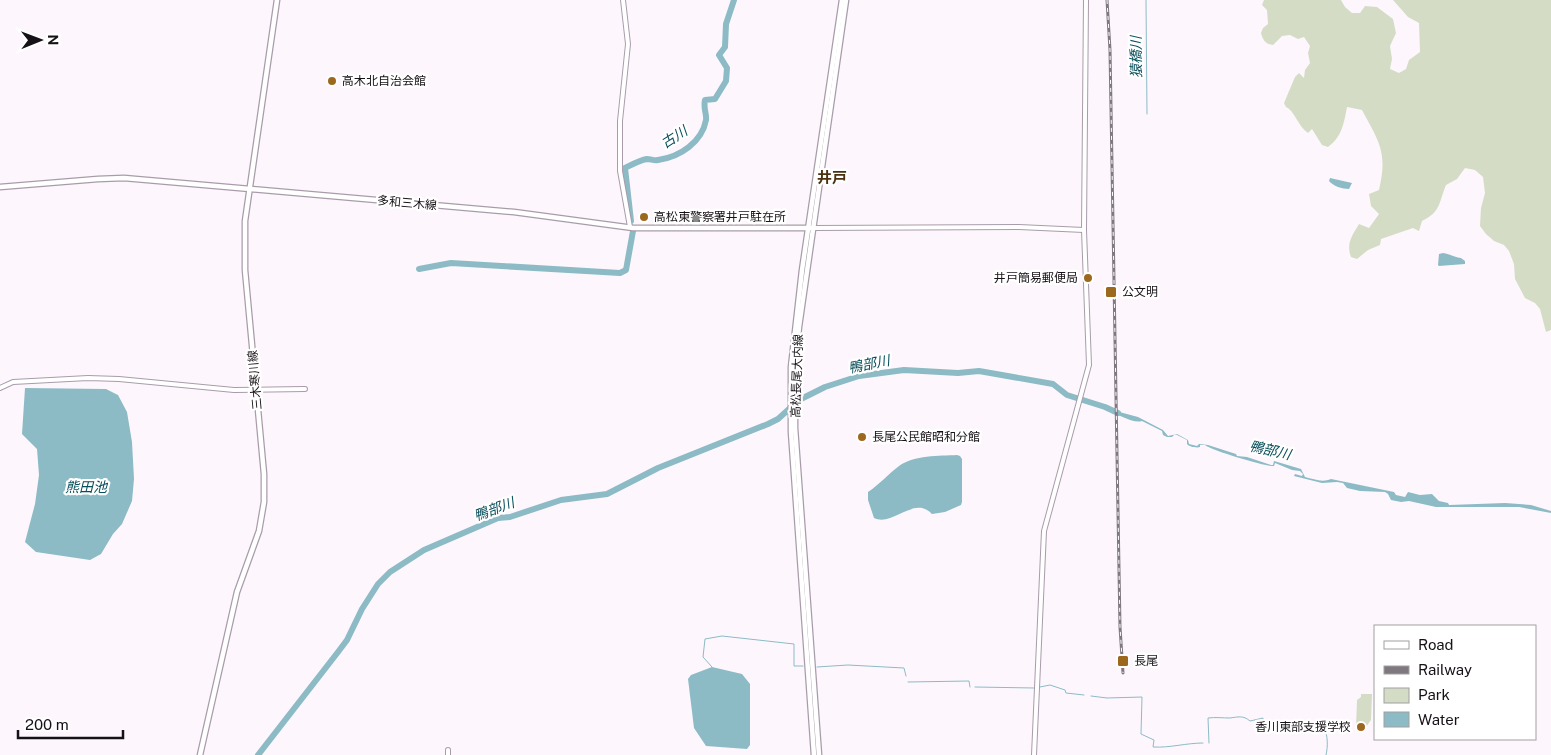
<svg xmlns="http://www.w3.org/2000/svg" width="1551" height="755" font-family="'Public Sans','Noto Sans JP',sans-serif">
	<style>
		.green { fill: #d4dcc6 }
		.water { fill: #8cbbc5 }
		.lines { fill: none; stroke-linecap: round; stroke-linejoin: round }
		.stream { stroke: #8cbbc5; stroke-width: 1 }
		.river { stroke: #8cbbc5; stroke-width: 6 }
		.minor-casing { stroke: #a89caa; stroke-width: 6 }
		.major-casing { stroke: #a89caa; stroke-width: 7 }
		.minor { stroke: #fff; stroke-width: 4 }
		.major { stroke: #fff; stroke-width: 4.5 }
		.rail-casing { stroke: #7f797f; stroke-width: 3 }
		.rail { stroke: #fff; stroke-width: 1; stroke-dasharray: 4; stroke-linecap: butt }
		.poi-dot { fill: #9b681e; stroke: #fff; stroke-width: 2 }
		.labels { text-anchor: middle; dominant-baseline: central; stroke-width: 4.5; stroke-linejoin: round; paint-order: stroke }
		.poi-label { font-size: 12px; fill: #161116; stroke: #fff; text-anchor: start }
		.street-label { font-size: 12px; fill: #161116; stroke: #fff }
		.water-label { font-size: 14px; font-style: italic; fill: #084e5a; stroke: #fff }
		.quarter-label { font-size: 15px; font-weight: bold; fill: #4b3110; stroke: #fff }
	</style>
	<rect width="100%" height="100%" fill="#fdf7fd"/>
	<!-- green -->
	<g class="green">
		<path d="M1264,0H1341L1345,7L1352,13H1360L1365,6L1377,7L1393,19L1396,33L1390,46L1392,59L1390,69L1399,73L1406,69L1409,60L1420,52L1419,23L1408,17L1393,0H1551V330L1546,332L1540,309L1535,303L1525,298L1515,279L1514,264L1509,251L1504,245L1494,241L1486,234L1480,226L1481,208L1485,193L1483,177L1475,170L1465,168L1457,179L1446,185C1439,202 1441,212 1422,221L1419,231L1413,228L1381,239L1380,245L1368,250L1357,259L1351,257C1346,243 1352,236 1359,224L1369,228L1379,214L1371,206L1369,194L1379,190C1388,152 1379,142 1362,110L1347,107C1344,123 1342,137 1328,147L1322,145L1312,129L1308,133C1298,126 1294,110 1286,107L1284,103L1295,77L1299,73L1304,78L1305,70L1310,63L1308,53L1310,46L1304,37L1298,39L1290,35L1282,36L1273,45C1265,44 1263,40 1261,33L1263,28L1268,24L1267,10L1262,5Z"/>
		<path d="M1361,694H1372L1371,720L1366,727H1356L1357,700L1361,697Z"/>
	</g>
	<!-- water -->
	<g class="water">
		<path d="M1330,178L1352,183L1349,189C1342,189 1333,186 1329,181Z"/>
		<path d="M1443,253C1450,254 1456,258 1461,258L1465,261V264L1439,266L1438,265L1439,254Z"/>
		<path d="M25,388L106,389L118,395L127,412L132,442L134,479L132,501L122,524L113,534L101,554L90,560L36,552L25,542L35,504L39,475L37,449L22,434Z"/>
		<path d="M1112,410L1138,417L1163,430L1168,436L1177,434L1188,440L1189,444L1197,446L1199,444L1208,445L1236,454L1237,456L1247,457L1271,465H1273L1274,461L1301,469L1305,477C1314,479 1322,483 1331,479L1394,492L1396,495L1405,497L1408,492L1420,495L1432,494L1439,501L1448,503L1449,505L1505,503L1531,505L1551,511V513L1519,507H1436L1409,501L1401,502L1391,500L1388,494L1385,492L1360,491L1347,488L1343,483L1337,482L1322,483L1294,476L1295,474L1302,476L1303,474L1300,471L1292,470L1275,463L1274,466C1267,467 1213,451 1205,445H1200V447C1197,448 1189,447 1187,444V440L1175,434L1172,437H1167L1163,435L1162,431L1142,421C1134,424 1120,415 1111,412Z"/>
		<path d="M957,455L960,456L962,459V502L961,505L945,512L932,514C914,495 893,527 874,518L868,500V492C879,485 888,474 899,466C914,455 939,456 957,455Z"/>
		<path d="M712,667L742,674L750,684V745L747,749L706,746L694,728L688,679L691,675Z"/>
	</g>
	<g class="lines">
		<!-- stream -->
		<g class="stream">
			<path d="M1146,0L1147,114"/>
			<path d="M712,667L703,657L705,639L722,636L794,644V666H803"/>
			<path d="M817,667L848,665L904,668L906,676"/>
			<path d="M908,682L969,681L970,687"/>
			<path d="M975,687L1034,688"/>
			<path d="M1040,687L1050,685L1065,690L1066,693L1084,695"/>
			<path d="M1091,696L1107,698L1142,697L1141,734L1154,740L1153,747C1170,748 1186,743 1203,743"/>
			<path d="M1269,731L1301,728H1324C1328,735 1328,747 1326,755"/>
			<path d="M1209,743L1208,718C1215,717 1223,718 1230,718C1238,717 1243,715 1250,721L1263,718L1264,731"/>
		</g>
		<!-- river -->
		<g class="river">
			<path d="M631,221L625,168C631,165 640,160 647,159C651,159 654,161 658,160C680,157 702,142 706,120C707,114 703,109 705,100L715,99L726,81L727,68L719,55L725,47L726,24L734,0"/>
			<path d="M419,269L451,263L620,273L626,270L633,231"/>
			<path d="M258,755L338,652L347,640L362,609L378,584L390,572L424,550L498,518L510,517L561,500L607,494L658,468L768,424L778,419L799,400L825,387L859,376L904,370L958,373L979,371L1053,384L1067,395L1105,407L1118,413"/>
		</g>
		<!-- minor casing -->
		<g class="minor-casing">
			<g id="minor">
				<path d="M623,0L628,44L620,121V171L630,227"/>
				<path d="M813,228L1019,227L1084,230"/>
				<path d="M0,388L13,382L88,378L119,379L234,390L305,389"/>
				<path d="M448,755V750"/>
				<path d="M1034,755L1044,531L1089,365L1084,230L1086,0"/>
			</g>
		</g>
		<!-- major casing -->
		<g class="major-casing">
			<g id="major">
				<path d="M0,187L98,179L124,178L514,212L633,228H813"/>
				<path d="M200,755L237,592L259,531L264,502V474L245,270V221L277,0"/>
				<path d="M814,755L791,432V367L802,270L842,0"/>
				<path d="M819,755L795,428V366L799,327L846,0"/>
			</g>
		</g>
		<!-- minor -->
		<use href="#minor" class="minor"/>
		<!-- major -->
		<use href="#major" class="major"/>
		<!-- rail casing -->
		<g class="rail-casing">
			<path id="rail" d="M1107,0L1110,50L1120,627L1123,673"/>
		</g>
		<!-- rail -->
		<use href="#rail" class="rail"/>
	</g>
	<!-- markers -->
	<g class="poi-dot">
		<circle cx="332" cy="81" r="5"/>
		<circle cx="644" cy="217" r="5"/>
		<circle cx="1088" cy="278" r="5"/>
		<rect x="1105" y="286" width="12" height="12" rx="2.5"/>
		<circle cx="862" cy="437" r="5"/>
		<rect x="1117" y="655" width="12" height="12" rx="2.5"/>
		<circle cx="1361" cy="727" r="5"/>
	</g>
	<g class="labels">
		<!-- poi labels -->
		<g class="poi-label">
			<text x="342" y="81">高木北自治会館</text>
			<text x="654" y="217">高松東警察署井戸駐在所</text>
			<text x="1078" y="278" text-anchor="end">井戸簡易郵便局</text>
			<text x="1122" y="292">公文明</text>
			<text x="872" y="437">長尾公民館昭和分館</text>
			<text x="1134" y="661">長尾</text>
			<text x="1351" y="727" text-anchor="end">香川東部支援学校</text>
		</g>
		<!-- street labels -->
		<g class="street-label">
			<text transform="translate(407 203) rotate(5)">多和三木線</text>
			<text transform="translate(797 376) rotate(-88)">高松長尾大内線</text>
			<text transform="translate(255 380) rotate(-95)">三木寒川線</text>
		</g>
		<!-- water labels -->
		<g class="water-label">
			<text transform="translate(1136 57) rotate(-91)">猿橋川</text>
			<text transform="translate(674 137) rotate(-33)">古川</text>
			<text transform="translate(869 364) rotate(-11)">鴨部川</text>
			<text transform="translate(1270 450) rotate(13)">鴨部川</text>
			<text x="86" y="487">熊田池</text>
			<text transform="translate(494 509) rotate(-20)">鴨部川</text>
		</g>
		<!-- quarter labels -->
		<g class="quarter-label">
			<text x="832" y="177">井戸</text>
		</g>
	</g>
	<!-- legend -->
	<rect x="1374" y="625" width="162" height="115" fill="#ffffff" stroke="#a2a0a2"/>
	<rect x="1384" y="641" width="25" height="8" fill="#ffffff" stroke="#a2a0a2"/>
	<text x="1418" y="650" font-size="15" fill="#161116">Road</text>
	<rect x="1384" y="666" width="25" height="8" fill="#7f797f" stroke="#a2a0a2"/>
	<text x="1418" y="675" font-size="15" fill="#161116">Railway</text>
	<rect x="1384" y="688" width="25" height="15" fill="#d4dcc6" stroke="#a2a0a2"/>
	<text x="1418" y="700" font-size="15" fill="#161116">Park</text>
	<rect x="1384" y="712" width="25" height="15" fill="#8cbbc5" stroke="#a2a0a2"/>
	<text x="1418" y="725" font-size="15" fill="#161116">Water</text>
	<!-- north arrow -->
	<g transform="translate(40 40) rotate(89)" stroke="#ffffff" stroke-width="4" paint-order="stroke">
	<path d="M0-4L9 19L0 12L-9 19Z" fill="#161116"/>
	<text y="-8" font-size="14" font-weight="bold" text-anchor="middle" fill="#161116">N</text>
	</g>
	<!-- scale -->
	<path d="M18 730v8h105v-8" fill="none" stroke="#161116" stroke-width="2.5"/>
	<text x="25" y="730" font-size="15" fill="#161116" stroke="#ffffff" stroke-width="4" paint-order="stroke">200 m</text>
</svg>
